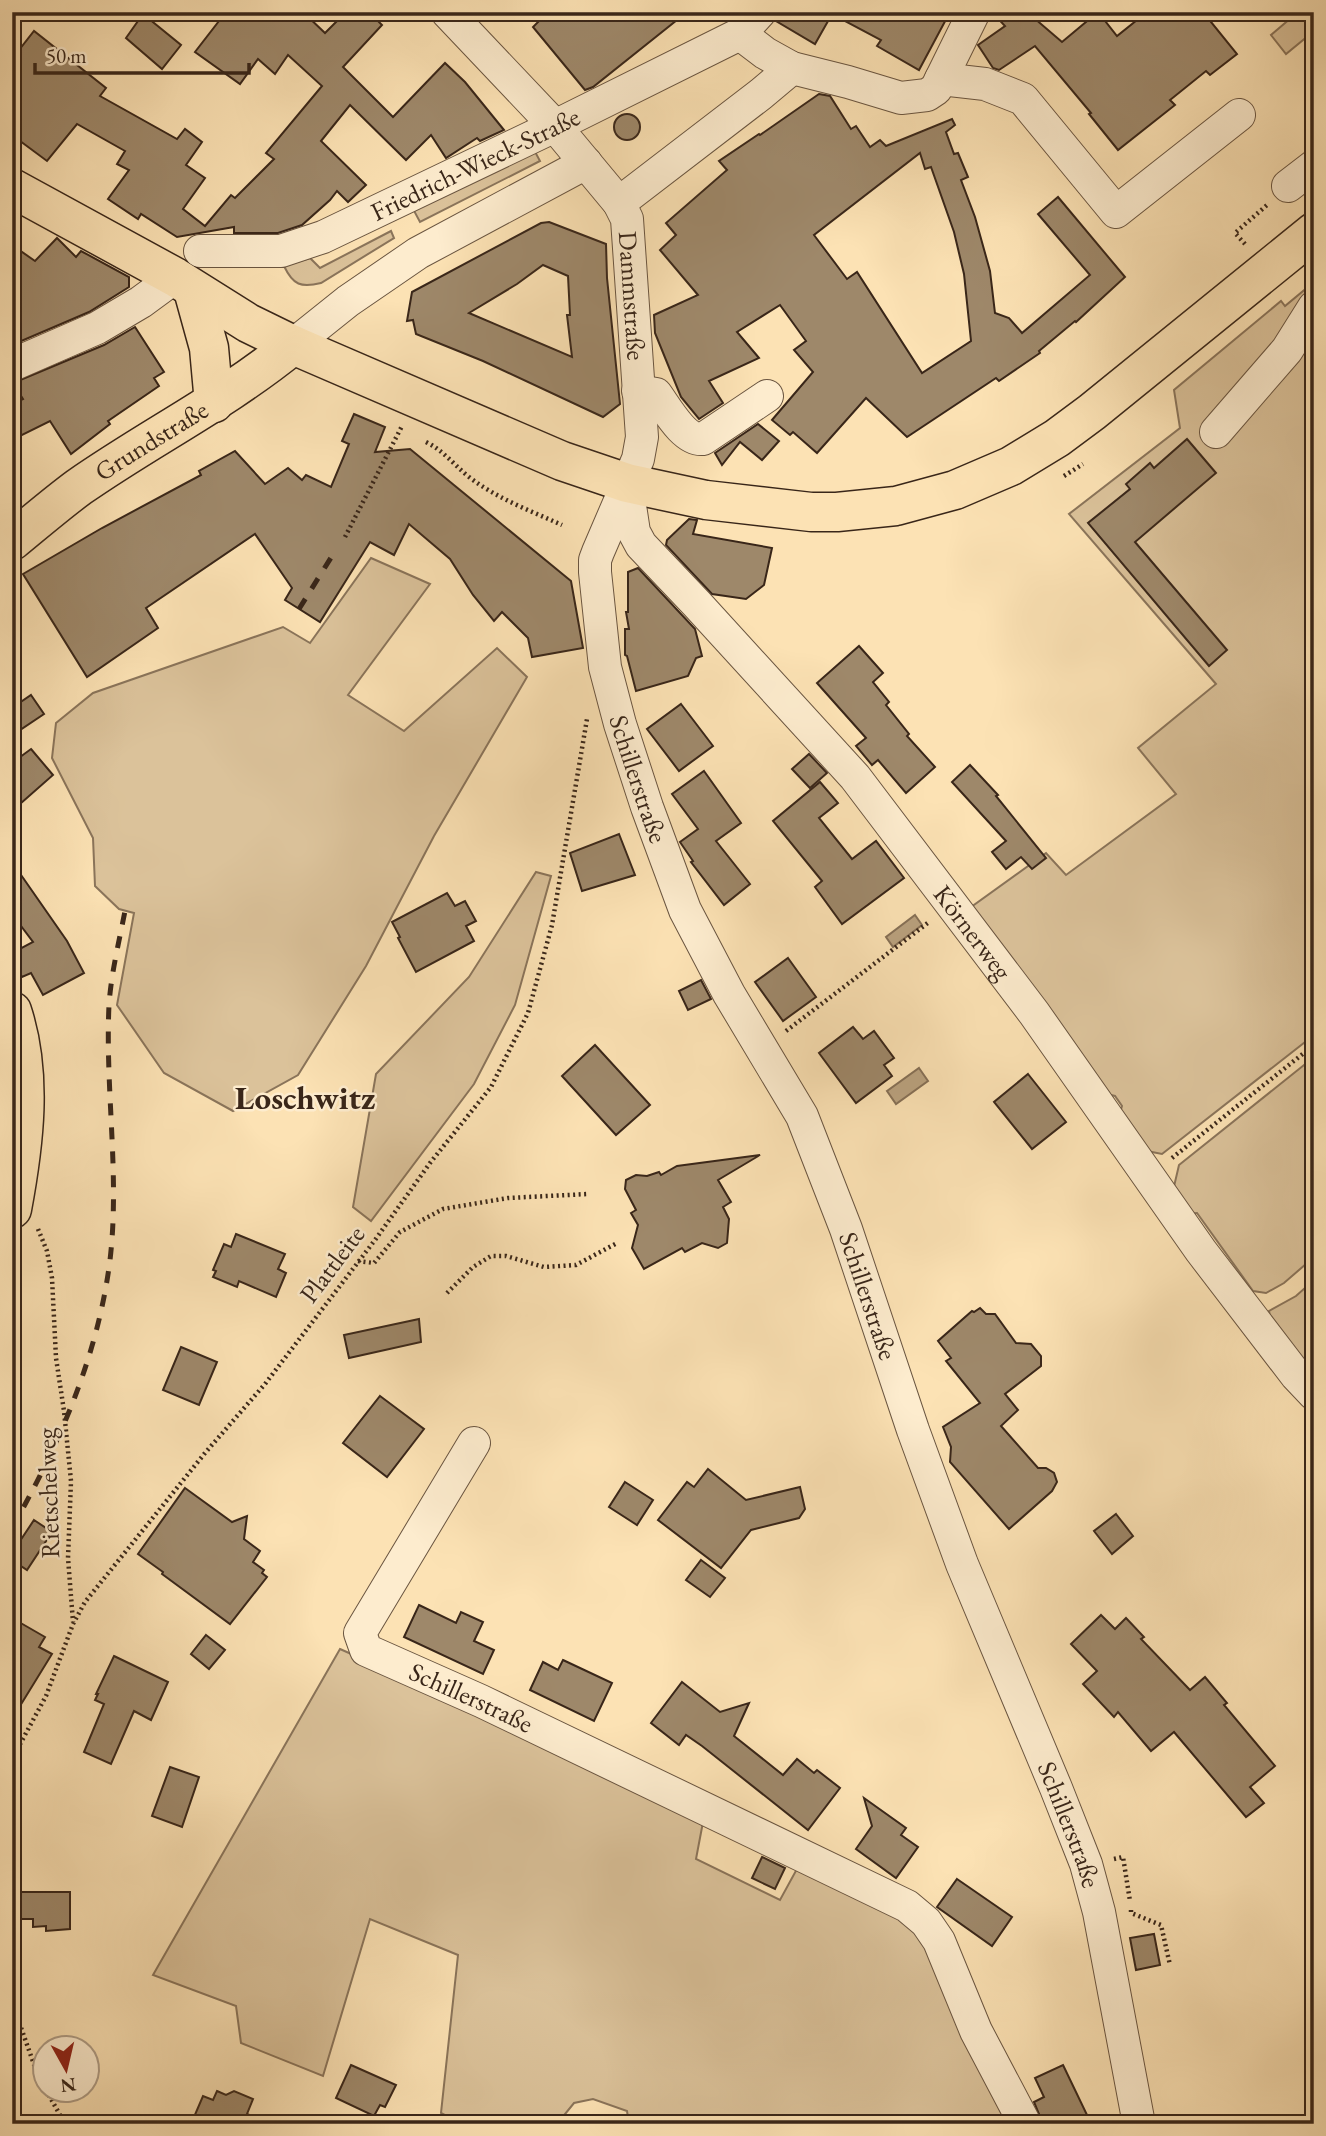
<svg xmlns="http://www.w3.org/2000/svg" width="1326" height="2136" font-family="'EB Garamond',serif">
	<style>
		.green { fill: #dbc29a; stroke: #8a745a; stroke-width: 2 }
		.water { fill: #baa27f; stroke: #867056; stroke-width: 2 }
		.building { fill: #9e886a; stroke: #392619; stroke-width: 2; fill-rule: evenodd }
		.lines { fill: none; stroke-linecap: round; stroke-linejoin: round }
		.minor-casing { stroke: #6a5540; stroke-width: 34 }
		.major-casing { stroke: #392619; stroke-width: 41 }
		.path { stroke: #392619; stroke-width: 4.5; stroke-dasharray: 2 3.5; stroke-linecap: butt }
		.minor { stroke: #fdecce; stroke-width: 32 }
		.major { stroke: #fce2b4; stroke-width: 38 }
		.rail { stroke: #392619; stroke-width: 5; stroke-dasharray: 12 12; stroke-linecap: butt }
		.labels { text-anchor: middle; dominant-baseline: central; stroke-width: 5; stroke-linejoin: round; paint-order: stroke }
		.street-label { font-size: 26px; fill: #392619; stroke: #fdecce }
		.district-label { font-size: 33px; font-weight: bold; fill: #392619; stroke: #fdecce }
	</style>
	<rect width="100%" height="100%" fill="#fce2b4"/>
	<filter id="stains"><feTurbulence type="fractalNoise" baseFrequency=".00286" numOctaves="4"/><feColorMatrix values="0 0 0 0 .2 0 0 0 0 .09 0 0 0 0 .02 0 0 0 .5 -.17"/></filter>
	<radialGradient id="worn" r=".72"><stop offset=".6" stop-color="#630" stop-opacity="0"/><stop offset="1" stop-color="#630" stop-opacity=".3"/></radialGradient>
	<!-- green -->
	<g class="green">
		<path d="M1298,12H1314V31L1286,54L1271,35Z"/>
		<path d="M533,148L540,161L420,222L412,207Z"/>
		<path d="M391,231L394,238L321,283C301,288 293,285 284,266L310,258L320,268Z"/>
		<path d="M1314,282V1035L1162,1154L1147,1151L1118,1120L1122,1106L1115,1096L1098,1092L967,910L1046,853L1066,875L1176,794L1138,748L1216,684L1069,514L1180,428L1174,390L1281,301L1285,306Z"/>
		<path d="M371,558L430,584L348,695L404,731L497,648L527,677L434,836L366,966L298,1075L233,1111L164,1073L117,1005L134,913L119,909L95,886L93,838L52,758L56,723L93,693L283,627L310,643Z"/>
		<path d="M536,872L551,876L515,1005L474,1084L371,1221L353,1207L376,1074L469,977Z"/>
		<path d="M1314,1057V1257L1284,1283L1266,1293L1253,1291L1197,1213L1184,1214L1172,1195L1179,1165Z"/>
		<path d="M1314,1280V1378L1272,1326L1269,1311L1296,1296Z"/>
		<path d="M340,1649L480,1711L703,1822L696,1859L780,1900L798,1867L917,1928L1015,2124H629L627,2111L593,2099L574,2103L557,2124H461L441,2113L458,1955L370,1919L323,2076L241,2043L236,2006L153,1975Z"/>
	</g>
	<!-- water -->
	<g class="water">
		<path d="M915,915L922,925L893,947L886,937Z"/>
		<path d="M919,1068L928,1081L896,1104L887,1091Z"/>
	</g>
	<!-- building -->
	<g class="building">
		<path d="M226,12H303L325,33L346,12H369L382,25L343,67L393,117L445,63L465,82L504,130L480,141L477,138L446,158L431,135L406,160L350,105L321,141L366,185L348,202L337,191L330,200L302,225L278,233H234V227L177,237L141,214L138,219L108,199L129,170L117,164L125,151L77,124L47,161L12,135V59L34,31L106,88L100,96L177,139L185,129L202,142L186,165L205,178L183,209L205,226L231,195L235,198L274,159L266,153L322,86L288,55L275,74L258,59L240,84L195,52Z"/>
		<path d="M548,12H687L593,87L585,90L533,27Z"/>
		<path d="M778,12H950L919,70L877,46L881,40L832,14L815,44L776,21Z"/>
		<path d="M992,12H1027L1062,42L1098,12L1117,36L1147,12H1203L1237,54L1210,75L1206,71L1170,100L1175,105L1118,150L1089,114L1091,113L1035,46L999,70L993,68L978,45L1005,26Z"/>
		<path d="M143,14L181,45L162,69L126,38Z"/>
		<path d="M819,94L830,96L851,129L856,126L870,147L880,140L886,146L952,119L955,125L946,132L954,154L958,153L968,177L961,180L975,217L990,271L995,313L1009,318L1022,333L1090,275L1038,214L1058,197L1125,277L1076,322L1075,321L1039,351L1040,353L999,381L996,378L907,437L866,398L817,453L793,432L790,435L772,420L813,372L794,350L806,341L780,305L737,332L759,358L709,381L723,403L699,419L681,397L655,333L654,315L698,295L660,250L676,235L666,223L727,170L719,161L759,134L760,135ZM920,153L925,169L931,167L954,232L964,274L971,341L922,373L857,272L847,279L814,235Z"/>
		<circle cx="627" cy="127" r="13"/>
		<path d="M549,222L606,244L607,278L620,404L603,417L483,361L416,334L413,320L407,321L412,292L541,223ZM543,265L568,276L570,315H567L572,357L469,313L517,284Z"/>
		<path d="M57,238L76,257L81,251L129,277V287L89,312L12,345V245L35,261Z"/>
		<path d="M135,327L164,372L154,378L159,386L108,421L110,424L71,454L50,421L12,440V404L23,399L13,383L104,345Z"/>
		<path d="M354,414L385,427L375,452L410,449L571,581L583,648L532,657L528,638L502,612L494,621L473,595L450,559L409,524L394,555L370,542L320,622L285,600L292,588L255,534L146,608L158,628L87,677L23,574L102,528L201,475L199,471L235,451L265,484L288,468L302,480L306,475L331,487L349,444L342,441Z"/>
		<path d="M758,424L779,441L762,460L740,442L722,465L715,453Z"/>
		<path d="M1187,439L1216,473L1135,542L1227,650L1209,666L1088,523L1130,489L1126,484L1150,463L1154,468Z"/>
		<path d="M689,519L697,520L693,534L772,548L764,585L746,599L712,594L666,545L667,540Z"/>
		<path d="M638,568L695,629L702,656L696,658L688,676L636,691L627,656L625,655V629H629L626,612H628V572Z"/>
		<path d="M859,646L883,673L873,682L889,702L886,705L909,734L907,736L935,767L906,793L878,760L872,765L856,746L866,738L817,683Z"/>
		<path d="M31,695L44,714L20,730L12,718V708Z"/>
		<path d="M681,704L713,746L679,771L647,729Z"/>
		<path d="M31,749L53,775L12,811V763Z"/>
		<path d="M809,754L827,773L810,788L792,769Z"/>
		<path d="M970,765L998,795L996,796L1046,858L1032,869L1021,857L1006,869L992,852L1006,841L952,782Z"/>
		<path d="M704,771L741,823L716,841L750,884L724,905L691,862L693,861L680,842L698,829L672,794Z"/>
		<path d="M820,782L838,803L819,818L852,859L876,841L904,878L842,924L815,887L822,881L773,821Z"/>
		<path d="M619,834L635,875L582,891L570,853Z"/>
		<path d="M12,862L67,941L84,973L43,995L31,973L22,977L12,958V953L33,942L12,914Z"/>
		<path d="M447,893L455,906L465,901L476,921L466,926L474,941L416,972L398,938L400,937L392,922Z"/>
		<path d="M788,958L816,997L783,1021L755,982Z"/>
		<path d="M701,980L711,999L688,1010L679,991Z"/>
		<path d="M853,1027L863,1039L874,1031L894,1058L884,1065L892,1076L856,1103L819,1053Z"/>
		<path d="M595,1045L650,1105L616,1135L562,1076Z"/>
		<path d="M1028,1074L1066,1122L1032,1149L994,1102Z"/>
		<path d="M760,1155L718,1180L731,1202L723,1207L729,1219L727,1243L718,1248L702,1243L685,1252L682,1248L644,1269L632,1248L638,1225L631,1213L636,1210L625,1189L626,1180L636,1175L647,1176L659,1172L661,1175L677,1166Z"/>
		<path d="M236,1234L285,1254L278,1269L286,1273L276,1297L239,1281L237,1287L213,1277L216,1271L213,1270L224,1244L231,1247Z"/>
		<path d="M980,1308L986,1314H995L1016,1343L1031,1344L1041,1356V1366L1005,1394L1018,1410L1001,1426L1038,1468H1046L1054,1473L1057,1482L1052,1491L1009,1529L950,1462L951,1447L943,1427L980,1403L946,1361L951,1358L938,1341L972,1311L974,1312Z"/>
		<path d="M419,1319L421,1342L349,1358L344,1335Z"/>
		<path d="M181,1347L217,1362L199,1405L163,1390Z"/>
		<path d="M380,1396L424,1429L387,1477L343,1443Z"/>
		<path d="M708,1469L746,1500L800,1487L805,1509L799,1518L751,1530L721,1568L658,1520L687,1482L694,1487Z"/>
		<path d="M625,1482L653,1500L637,1525L609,1507Z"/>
		<path d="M185,1488L232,1522L247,1516L244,1539L260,1551L253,1562L264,1570L262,1573L267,1577L230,1624L162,1574L163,1572L138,1554Z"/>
		<path d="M1116,1514L1133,1536L1112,1554L1094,1531Z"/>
		<path d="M34,1520L52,1532L27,1570L12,1560V1553Z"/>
		<path d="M701,1560L725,1578L710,1597L686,1580Z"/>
		<path d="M419,1605L456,1623L461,1612L483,1622L474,1641L494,1650L483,1674L404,1637Z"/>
		<path d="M1101,1615L1115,1629L1126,1618L1144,1637L1141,1639L1190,1690L1205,1677L1227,1703L1224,1705L1275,1766L1250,1787L1264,1803L1246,1817L1174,1732L1151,1751L1118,1712L1114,1717L1083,1684L1097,1671L1071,1644Z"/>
		<path d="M12,1618L45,1637L39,1647L52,1654L12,1719Z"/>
		<path d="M206,1635L225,1650L209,1669L191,1654Z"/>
		<path d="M114,1656L168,1682L151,1720L134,1711L111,1764L84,1752L104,1704L95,1700L98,1694H96Z"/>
		<path d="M563,1660L612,1683L594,1721L530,1690L543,1662L558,1670Z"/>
		<path d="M682,1682L720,1712L749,1703L734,1736L783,1775L797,1759L814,1773L817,1770L840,1788L808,1830L702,1746L686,1735L679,1745L651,1723Z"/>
		<path d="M170,1767L199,1777L182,1827L152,1816Z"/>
		<path d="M864,1798L906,1828L901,1835L918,1847L896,1878L856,1849L872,1826Z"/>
		<path d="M762,1857L785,1868L775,1889L752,1878Z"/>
		<path d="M957,1879L1012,1917L992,1946L937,1907Z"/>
		<path d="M17,1892H70V1929L46,1931V1926L33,1927V1919H17Z"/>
		<path d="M1154,1934L1160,1965L1136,1970L1130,1938Z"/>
		<path d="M351,2065L396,2085L385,2107L380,2105L374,2116L336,2098Z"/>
		<path d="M1063,2065L1088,2117L1074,2124H1043L1034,2102L1044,2097L1035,2078Z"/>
		<path d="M217,2091L226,2095L234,2091L253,2099L247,2114L270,2124H191L203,2096L213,2100Z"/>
	</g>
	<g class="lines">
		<!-- minor casing -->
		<g class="minor-casing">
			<g id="minor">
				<path id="s1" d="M447,12L555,126L619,203L627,219L642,437L638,459L598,552L595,560V572L605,667L620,724L647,807L685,910L729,994L802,1116L846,1229L913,1430L962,1564L1056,1788L1086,1864L1099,1912L1139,2124"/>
				<path d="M760,12L740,34L765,53L792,68L848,82L901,98L927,95L936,89L974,12"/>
				<path d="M941,79L985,84L1023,99L1116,212L1239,115"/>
				<path d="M1288,186L1314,166"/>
				<path d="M619,203L761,94L792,68"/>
				<path id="s2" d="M200,251H281L323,237L555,126L740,34"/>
				<path d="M293,345L348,301L418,253L586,163"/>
				<path d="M12,365L97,328L141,302L175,277"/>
				<path d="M638,391L656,394C667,409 684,441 703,439L767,396"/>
				<path d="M1216,432L1287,350L1314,307"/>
				<path id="s3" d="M627,486L634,532L641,545L697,604L855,777L1034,1013L1201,1251L1296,1375L1314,1394"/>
				<path id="s4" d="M474,1443L360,1633L366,1650L481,1701L907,1906L926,1922L939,1941L976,2031L1025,2124"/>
			</g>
		</g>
		<!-- major casing -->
		<g class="major-casing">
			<g id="major">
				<path d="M12,188L175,277L248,323L293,345L562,461L627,483L706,500L811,512H837L896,506L955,490L1011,466L1057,438L1092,412L1314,232"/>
				<path d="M193,290L209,348L214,403"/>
				<path id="s5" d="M12,541C34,523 56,504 79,487C149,438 226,400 293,345"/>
				<path d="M12,1011C33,1074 24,1145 12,1209"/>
			</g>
		</g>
		<!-- path -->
		<g class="path">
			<path d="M1245,244L1235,233L1267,205"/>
			<path d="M426,442C444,451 453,464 469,477C496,498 531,511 562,525"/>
			<path d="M1064,476L1083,464"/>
			<path d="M345,537L402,426"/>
			<path d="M786,1031L929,922"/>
			<path d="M1172,1158L1314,1045"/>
			<path d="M38,1229L47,1251L52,1278L56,1358L64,1411L71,1481L68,1558L73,1622"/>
			<path d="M358,1261L374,1263L400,1232L443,1209L508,1198L588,1194"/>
			<path d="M447,1293L473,1267L491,1256H506L544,1267L576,1265L617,1243"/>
			<path d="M12,1759L46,1696L73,1624L85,1602L205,1453L265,1384L375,1240L430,1163L491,1087L528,1013L552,925L587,719"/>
			<path d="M1114,1859L1123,1857L1130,1901"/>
			<path d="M1131,1910V1913L1161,1925L1170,1965"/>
			<path d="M12,2002L37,2073L46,2089"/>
			<path d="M46,2090L65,2124"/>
		</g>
		<!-- minor -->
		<use href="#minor" class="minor"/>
		<!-- major -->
		<use href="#major" class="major"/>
		<!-- rail -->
		<g class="rail">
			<path d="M299,609L332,556"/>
			<path d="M12,1528C59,1445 98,1356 110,1260C120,1175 105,1090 109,1005C111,974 119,942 125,911"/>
		</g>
	</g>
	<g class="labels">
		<!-- street labels -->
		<g class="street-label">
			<text stroke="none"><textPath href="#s2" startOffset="294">Friedrich-Wieck-Straße</textPath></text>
			<text stroke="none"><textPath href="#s1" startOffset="352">Dammstraße</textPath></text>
			<text stroke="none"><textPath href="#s5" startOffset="172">Grundstraße</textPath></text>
			<text stroke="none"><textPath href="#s1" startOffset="850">Schillerstraße</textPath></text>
			<text stroke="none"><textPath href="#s3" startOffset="572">Körnerweg</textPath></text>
			<text transform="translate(332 1264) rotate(-53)">Plattleite</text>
			<text stroke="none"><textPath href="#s1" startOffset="1418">Schillerstraße</textPath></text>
			<text transform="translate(48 1493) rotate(-92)">Rietschelweg</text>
			<text stroke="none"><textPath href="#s4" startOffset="355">Schillerstraße</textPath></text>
			<text stroke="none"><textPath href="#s1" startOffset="1984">Schillerstraße</textPath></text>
		</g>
		<!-- district labels -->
		<g class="district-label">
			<text x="305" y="1097">Loschwitz</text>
		</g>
	</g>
	<!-- margin -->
	<rect width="1326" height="2136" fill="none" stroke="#fce2b4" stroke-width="42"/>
	<rect x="14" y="14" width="1298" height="2108" fill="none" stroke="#392619" stroke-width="3.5"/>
	<rect x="21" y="21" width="1284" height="2094" fill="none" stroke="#392619" stroke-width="2"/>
	<!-- north arrow -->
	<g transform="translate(66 2069) rotate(172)"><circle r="33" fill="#fdecce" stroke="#af9d86" stroke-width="2"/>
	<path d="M0-5L12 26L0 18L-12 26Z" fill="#8f2418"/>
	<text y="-10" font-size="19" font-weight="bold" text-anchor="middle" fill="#392619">N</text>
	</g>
	<!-- scale -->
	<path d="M35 63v10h214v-10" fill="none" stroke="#392619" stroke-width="3.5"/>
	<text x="46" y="63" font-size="21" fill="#392619" stroke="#fdecce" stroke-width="5" paint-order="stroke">50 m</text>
	<rect width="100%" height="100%" filter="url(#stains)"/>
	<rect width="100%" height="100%" fill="url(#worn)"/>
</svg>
